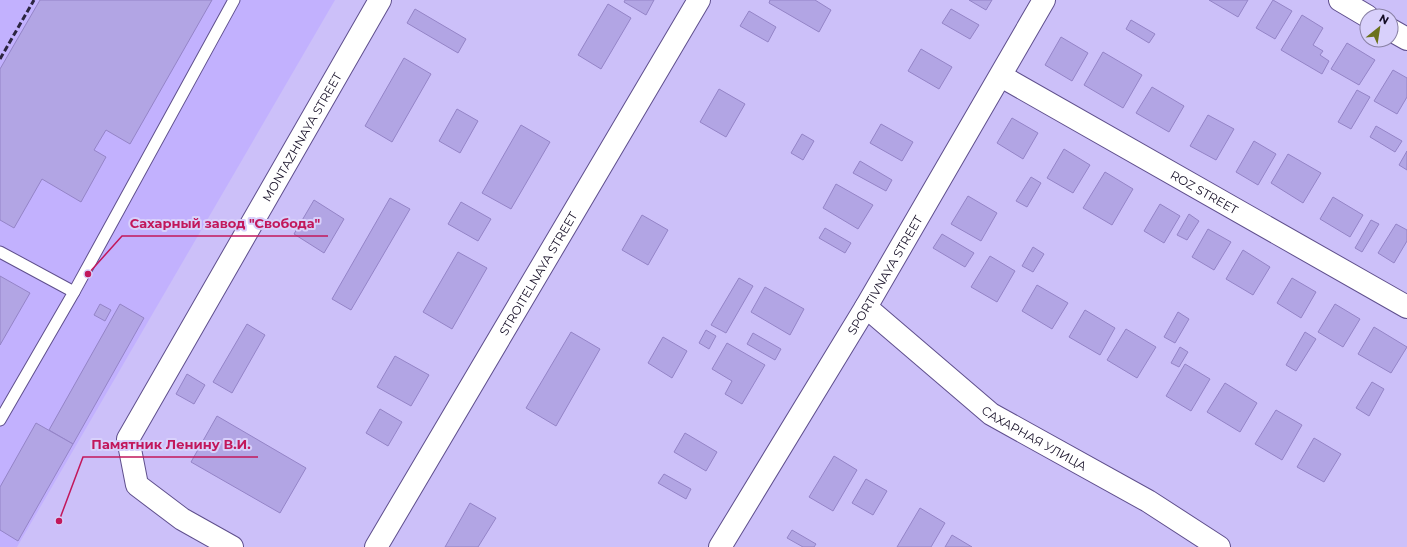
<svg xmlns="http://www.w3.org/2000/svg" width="1407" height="547" font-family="Montserrat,sans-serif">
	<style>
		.built { fill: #c2b1fe }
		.building { fill: #b2a5e4; stroke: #9484c7 }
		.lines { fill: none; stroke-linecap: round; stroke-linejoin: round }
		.service-casing { stroke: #5f4f8d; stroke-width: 13 }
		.minor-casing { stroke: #5f4f8d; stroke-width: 24 }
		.tertiary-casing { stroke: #5f4f8d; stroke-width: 24 }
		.service { stroke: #fff; stroke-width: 11 }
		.minor { stroke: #fff; stroke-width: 22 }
		.tertiary { stroke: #fff; stroke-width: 22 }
		.rail { stroke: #2c2541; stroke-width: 3; stroke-dasharray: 6 3; stroke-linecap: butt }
		.labels { text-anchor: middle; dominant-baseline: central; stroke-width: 4; stroke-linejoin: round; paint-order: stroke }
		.street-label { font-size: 12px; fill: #140d25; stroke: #d8d0fb }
		.leader { fill: none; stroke: #c2185b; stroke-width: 1.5 }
		.callout-dot { fill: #c2185b; stroke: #d8d0fb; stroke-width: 1.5 }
		.callout-label { font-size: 13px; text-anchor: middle; font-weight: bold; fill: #c2185b; stroke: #d8d0fb; stroke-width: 4; stroke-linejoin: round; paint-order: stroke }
	</style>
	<rect width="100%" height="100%" fill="#ccc0f9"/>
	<!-- built -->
	<path class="built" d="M0,0H335L17,547H0Z"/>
	<!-- building -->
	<g class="building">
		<path d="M40,0H212L130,144L106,130L94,150L106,157L81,202L42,179L14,228L0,220V69Z"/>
		<path d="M625,0H654L646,15L624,2Z"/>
		<path d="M770,0H815L831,10L819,32L769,3Z"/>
		<path d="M969,0H992L986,10Z"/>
		<path d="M1209,0H1248L1238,17Z"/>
		<path d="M1273,0L1292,11L1275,39L1256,28Z"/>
		<path d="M608,4L631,18L601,69L578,55Z"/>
		<path d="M415,9L466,39L458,53L407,23Z"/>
		<path d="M951,9L979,25L970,39L942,23Z"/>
		<path d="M749,11L776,27L768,42L740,26Z"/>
		<path d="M1302,15L1323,28L1313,45L1323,51L1320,55L1329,61L1322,74L1281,50Z"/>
		<path d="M1131,20L1155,34L1149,43L1126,29Z"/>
		<path d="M1061,37L1088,53L1072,81L1045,65Z"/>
		<path d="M1347,43L1375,60L1359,85L1331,69Z"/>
		<path d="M921,49L952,67L939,89L908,71Z"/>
		<path d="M1103,52L1142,75L1123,108L1084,85Z"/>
		<path d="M404,58L431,74L392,142L365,126Z"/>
		<path d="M1393,70L1407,78V97L1397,114L1374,101Z"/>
		<path d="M1152,87L1184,106L1169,132L1136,113Z"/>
		<path d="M719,89L745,104L726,137L700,122Z"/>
		<path d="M1357,90L1370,97L1351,129L1338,122Z"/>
		<path d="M457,109L478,121L460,153L439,141Z"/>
		<path d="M1208,115L1234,129L1216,160L1190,146Z"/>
		<path d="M1012,118L1038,133L1023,159L997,143Z"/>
		<path d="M881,124L913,142L902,161L870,143Z"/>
		<path d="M521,125L550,142L511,209L482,193Z"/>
		<path d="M1376,126L1402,141L1395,152L1370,137Z"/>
		<path d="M802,134L814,141L803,160L791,153Z"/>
		<path d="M1254,141L1276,154L1258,185L1236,172Z"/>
		<path d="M1064,149L1090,165L1073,193L1047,178Z"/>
		<path d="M1407,151V170L1399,165Z"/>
		<path d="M1288,154L1321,173L1303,203L1271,183Z"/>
		<path d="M860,161L892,180L886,191L853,173Z"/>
		<path d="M1105,172L1133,189L1112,225L1083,208Z"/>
		<path d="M1031,177L1041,183L1027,207L1016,201Z"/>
		<path d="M836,184L873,205L858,229L823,208Z"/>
		<path d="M968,196L997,213L981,241L951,224Z"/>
		<path d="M1333,197L1363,215L1350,237L1320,219Z"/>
		<path d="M390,198L410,209L351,310L332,299Z"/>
		<path d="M314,200L344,219L324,253L294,234Z"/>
		<path d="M461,202L491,219L478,241L448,224Z"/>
		<path d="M1160,204L1180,216L1164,243L1144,231Z"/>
		<path d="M1189,214L1199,221L1187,240L1177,235Z"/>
		<path d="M642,215L668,230L648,265L622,250Z"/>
		<path d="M1371,220L1379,224L1362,252L1355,248Z"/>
		<path d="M1396,224L1407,230V241L1394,263L1378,253Z"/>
		<path d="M825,228L851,243L845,253L819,238Z"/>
		<path d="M1208,229L1231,242L1214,270L1192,257Z"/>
		<path d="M942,234L974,253L965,267L933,248Z"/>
		<path d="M1033,247L1044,254L1033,272L1022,266Z"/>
		<path d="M1243,250L1270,267L1253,295L1226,279Z"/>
		<path d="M458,252L487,268L452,329L423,312Z"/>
		<path d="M990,256L1015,271L997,302L971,287Z"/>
		<path d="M0,276L30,293L0,345Z"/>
		<path d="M739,278L753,286L726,333L711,325Z"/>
		<path d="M1292,278L1316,292L1301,318L1277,303Z"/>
		<path d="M1037,285L1068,303L1052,329L1022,311Z"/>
		<path d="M765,287L804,309L790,335L751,312Z"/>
		<path d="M100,304L111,310L105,321L94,315Z"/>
		<path d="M120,304L144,318L73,444L49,430Z"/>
		<path d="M1335,304L1360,319L1343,347L1318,332Z"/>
		<path d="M1085,310L1115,328L1100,355L1069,337Z"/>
		<path d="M1178,312L1189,319L1175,343L1164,337Z"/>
		<path d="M247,324L265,335L232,393L213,382Z"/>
		<path d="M1374,327L1407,347L1391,373L1358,354Z"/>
		<path d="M1126,329L1156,347L1137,378L1107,360Z"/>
		<path d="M706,330L716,336L709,349L699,343Z"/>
		<path d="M571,332L600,349L556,426L526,408Z"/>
		<path d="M1305,332L1316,339L1296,371L1286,365Z"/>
		<path d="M753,333L781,349L775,360L747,344Z"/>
		<path d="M663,337L687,351L672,378L648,363Z"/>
		<path d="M727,343L765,365L742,404L725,394L732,381L712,369Z"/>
		<path d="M1180,347L1188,352L1179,367L1171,363Z"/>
		<path d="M395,356L429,375L411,406L377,387Z"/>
		<path d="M1185,364L1210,379L1191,411L1166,396Z"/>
		<path d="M187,374L205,385L194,404L176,394Z"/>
		<path d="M1372,382L1384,389L1369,416L1356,408Z"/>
		<path d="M1225,383L1257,403L1240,432L1207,412Z"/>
		<path d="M380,409L402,422L388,446L366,433Z"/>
		<path d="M1276,410L1302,425L1282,460L1255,444Z"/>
		<path d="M217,416L306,468L280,513L191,462Z"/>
		<path d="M36,423L73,444L18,541L0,530V487Z"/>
		<path d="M685,433L717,452L706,471L674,452Z"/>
		<path d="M1314,438L1341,454L1324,482L1297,467Z"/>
		<path d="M834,456L857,470L833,511L809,497Z"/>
		<path d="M664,474L691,489L686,499L658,483Z"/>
		<path d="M866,479L887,491L873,515L852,503Z"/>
		<path d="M470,503L496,518L478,547H445Z"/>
		<path d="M920,508L945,523L931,547H897Z"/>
		<path d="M792,530L816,544L814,547H803L787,538Z"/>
		<path d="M952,535L972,547H945Z"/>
	</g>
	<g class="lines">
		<!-- service casing -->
		<g class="service-casing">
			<g id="service">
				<path d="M0,252L74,292"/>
				<path d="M0,420L74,292L234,0"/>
			</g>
		</g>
		<!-- minor casing -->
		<g class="minor-casing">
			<g id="minor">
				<path d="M1340,0L1367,16"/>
				<path d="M1391,30L1407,39"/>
				<path id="s1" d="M1001,76L1407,307"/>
				<path id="s2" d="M866,307L991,414L1148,501L1219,547"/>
				<path id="s3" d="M232,547L182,519L137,485L128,439L380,0"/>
				<path id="s4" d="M720,547L866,307L1044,0"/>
			</g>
		</g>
		<!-- tertiary casing -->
		<g class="tertiary-casing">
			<g id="tertiary">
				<path id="s5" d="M376,547L699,0"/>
			</g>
		</g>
		<!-- service -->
		<use href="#service" class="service"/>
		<!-- minor -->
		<use href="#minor" class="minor"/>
		<!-- tertiary -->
		<use href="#tertiary" class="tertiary"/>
		<!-- rail -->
		<path class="rail" d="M0,59L34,0"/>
	</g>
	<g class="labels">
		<!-- street labels -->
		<g class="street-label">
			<text stroke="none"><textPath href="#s3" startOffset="509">MONTAZHNAYA STREET</textPath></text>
			<text stroke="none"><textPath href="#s1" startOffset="234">ROZ STREET</textPath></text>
			<text stroke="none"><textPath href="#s5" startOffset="318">STROITELNAYA STREET</textPath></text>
			<text stroke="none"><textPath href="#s4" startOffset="318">SPORTIVNAYA STREET</textPath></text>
			<text stroke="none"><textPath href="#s2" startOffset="214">САХАРНАЯ УЛИЦА</textPath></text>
		</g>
	</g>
	<!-- callouts -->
	<path class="leader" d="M88 274L122 236H328M59 521L83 457H258"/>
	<g class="callout-dot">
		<circle cx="88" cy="274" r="4"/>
		<circle cx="59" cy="521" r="4"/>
	</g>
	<g class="callout-label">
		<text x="225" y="228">Сахарный завод "Свобода"</text>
		<text x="171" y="449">Памятник Ленину В.И.</text>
	</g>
	<!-- north arrow -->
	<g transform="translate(1379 28) rotate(30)"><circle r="19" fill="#d8d0fb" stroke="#8a82a5"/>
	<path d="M0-3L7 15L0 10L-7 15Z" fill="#6b721a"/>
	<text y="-6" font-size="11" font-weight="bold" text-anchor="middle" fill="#140d25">N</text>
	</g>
</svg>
